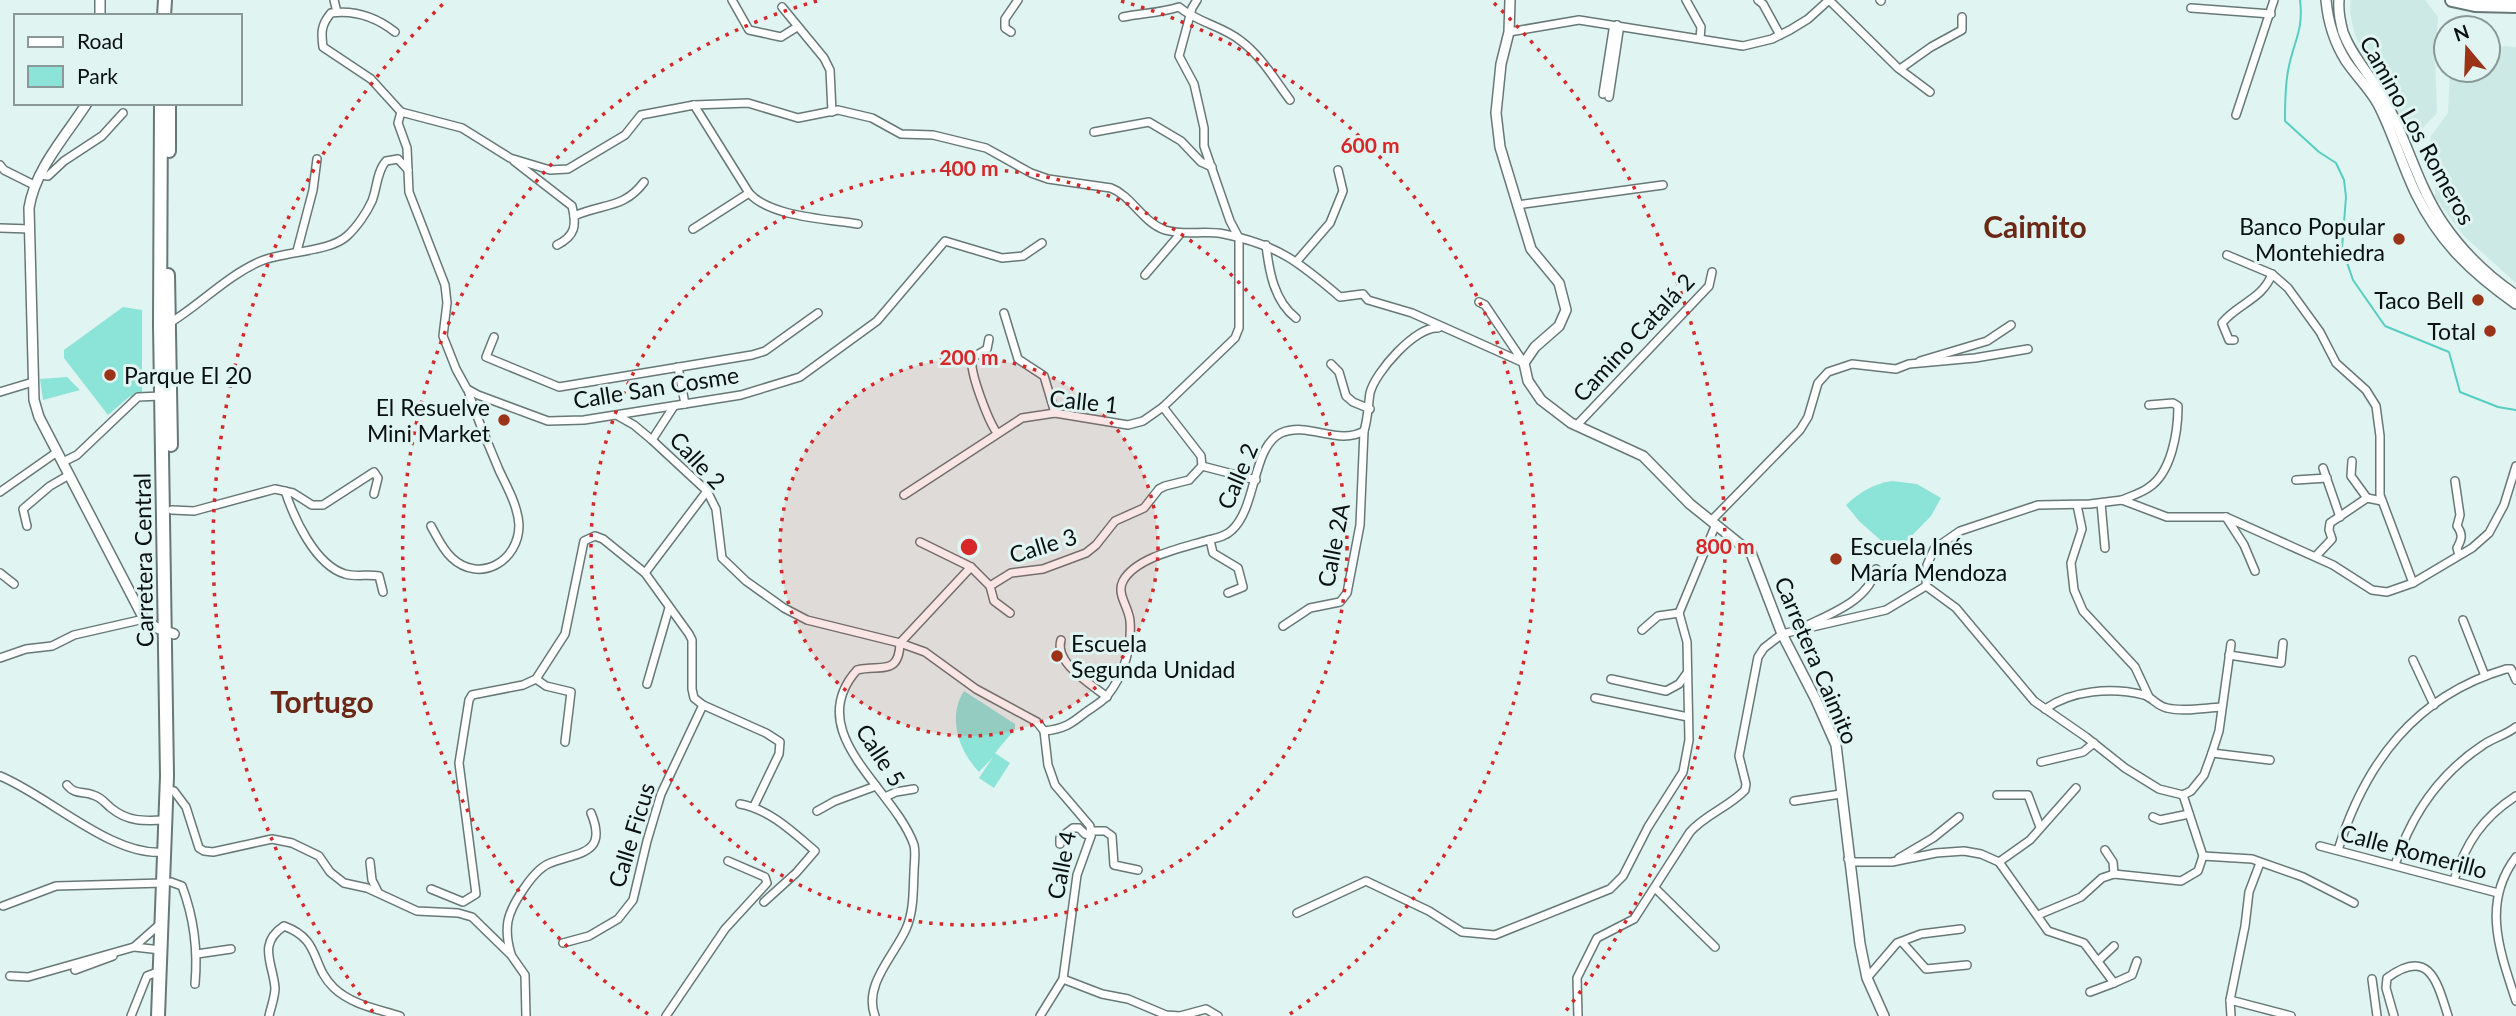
<svg xmlns="http://www.w3.org/2000/svg" width="2516" height="1016" font-family="Lato,sans-serif">
	<style>
		.built { fill: #cce9e5 }
		.green { fill: #8ce3d8 }
		.lines { fill: none; stroke-linecap: round; stroke-linejoin: round }
		.stream { stroke: #56cec1; stroke-width: 2 }
		.minor-casing { stroke: #677876; stroke-width: 10 }
		.tertiary-casing { stroke: #677876; stroke-width: 12 }
		.trunk-casing { stroke: #677876; stroke-width: 16 }
		.motorway-casing { stroke: #677876; stroke-width: 16 }
		.minor { stroke: #fff; stroke-width: 7 }
		.tertiary { stroke: #fff; stroke-width: 9 }
		.trunk { stroke: #fff; stroke-width: 12 }
		.motorway { stroke: #fff; stroke-width: 12 }
		.ring { fill: none; stroke: #d62828; stroke-width: 3.5; stroke-dasharray: 3.5 7 }
		.poi-dot { fill: #9a3317; stroke: #e0f4f1; stroke-width: 2.5 }
		.labels { text-anchor: middle; dominant-baseline: central; stroke-width: 6; stroke-linejoin: round; paint-order: stroke }
		.street-label { font-size: 23px; fill: #0a1110; stroke: #e0f4f1 }
		.poi-label { font-size: 23px; fill: #0a1110; stroke: #e0f4f1; text-anchor: end }
		.district-label { font-size: 30px; font-weight: bold; fill: #6b2817; stroke: #e0f4f1 }
		.centre { fill: #d62828; stroke: #e0f4f1; stroke-width: 3.5 }
		.ring-label { font-size: 21px; text-anchor: middle; font-weight: bold; fill: #d62828; stroke: #e0f4f1; stroke-width: 6; stroke-linejoin: round; paint-order: stroke }
	</style>
	<rect width="100%" height="100%" fill="#e0f4f1"/>
	<!-- built -->
	<g class="built">
		<path d="M2351,0H2425L2438,17L2435,56L2437,113L2413,138L2412,144L2387,90L2368,63L2355,35L2350,13Z"/>
		<path d="M2488,45L2516,47V283L2464,236L2435,197L2437,156L2430,155L2431,136L2448,113L2450,70H2488Z"/>
	</g>
	<!-- green -->
	<g class="green">
		<path d="M123,307L142,310V393L129,397L108,415L64,358V350Z"/>
		<path d="M67,377L80,390L43,400L40,379Z"/>
		<path d="M1892,481L1917,484L1941,498L1931,516L1895,553L1859,521L1846,505C1860,492 1873,484 1892,481Z"/>
		<path d="M964,691L1015,724V729L995,753L1010,763L994,788L979,778L993,757L979,772C959,751 947,717 964,691Z"/>
	</g>
	<g class="lines">
		<!-- stream -->
		<path class="stream" d="M2300,0C2304,31 2293,42 2288,71C2285,87 2285,104 2285,121L2319,152L2336,163L2344,180L2346,197L2342,248L2353,280L2385,326L2449,352L2460,392L2498,407L2516,410"/>
		<!-- minor casing -->
		<g class="minor-casing">
			<g id="minor">
				<path d="M334,0L337,12"/>
				<path d="M732,0L749,30L781,37L797,27"/>
				<path d="M1686,0L1701,27L1700,38"/>
				<path d="M1758,0L1763,4L1780,35"/>
				<path d="M1829,0L1898,68L1930,92"/>
				<path d="M1880,0L1881,1"/>
				<path d="M782,7L824,58L830,70L832,112"/>
				<path d="M2191,8L2271,14"/>
				<path d="M1123,17C1142,13 1161,13 1179,7C1198,23 1223,26 1241,41C1261,56 1275,80 1290,100"/>
				<path d="M395,32C376,17 354,10 331,13C321,25 321,32 323,47L371,79L401,112"/>
				<path d="M1011,32L1005,28V19L1018,0"/>
				<path d="M1509,32L1579,20L1743,46L1772,39L1790,30L1808,19L1829,0"/>
				<path d="M1900,69L1931,47L1962,30V17"/>
				<path d="M1603,94L1613,30L1617,25"/>
				<path d="M1609,97L1619,31L1617,25"/>
				<path d="M694,105L749,193C770,217 827,219 858,224"/>
				<path d="M401,112L462,128L510,158L550,170L568,169L625,135L641,115L694,105L748,103L798,118L838,110L872,118L901,134L933,135L986,148L1031,173L1048,179L1111,188C1132,196 1142,222 1165,230C1185,236 1204,230 1224,234C1278,245 1299,262 1340,297L1363,294L1368,300L1412,313L1524,363"/>
				<path d="M401,112L398,123L407,148L409,192L445,285L447,303L443,336L456,369L467,389L478,395L548,421L584,420L741,395L800,377L877,321L945,241L1002,258L1023,256L1042,243"/>
				<path d="M2236,115L2274,0"/>
				<path d="M1094,132L1149,122L1181,141L1201,162L1212,167"/>
				<path d="M514,161L572,206C577,226 575,236 557,245"/>
				<path d="M0,165L4,170L34,185"/>
				<path d="M39,175L48,176L64,161L102,136L123,113"/>
				<path d="M1517,205L1663,185"/>
				<path d="M574,216C603,203 624,209 644,182"/>
				<path d="M0,228L30,229"/>
				<path d="M693,229L749,193"/>
				<path d="M1266,245C1269,271 1274,301 1296,318"/>
				<path d="M297,251L313,190L317,159"/>
				<path d="M2227,255L2272,274L2288,288L2320,332L2336,363L2366,390L2376,406L2380,436V495L2413,583"/>
				<path d="M1297,261L1330,223L1343,191L1338,170"/>
				<path d="M1145,275L1181,233"/>
				<path d="M1479,302L1485,305L1524,363"/>
				<path d="M1004,313L1018,359L1044,376L1055,413"/>
				<path d="M168,324C200,305 226,276 261,261C285,251 330,252 347,236C357,227 367,212 372,201C377,188 377,171 386,161L398,159L408,170"/>
				<path d="M494,337L486,357L559,387L752,355L765,351L818,313"/>
				<path d="M989,339L987,349L972,358C969,372 989,422 997,433"/>
				<path d="M2234,340H2229L2222,323C2238,303 2262,300 2272,274"/>
				<path d="M1920,361L1987,341L2011,325"/>
				<path d="M1331,364L1339,372L1346,396L1353,402L1370,409"/>
				<path d="M678,367L685,404"/>
				<path d="M0,392L33,382"/>
				<path d="M618,416L634,425L652,440L707,491L716,509L722,558L746,581L784,608L807,620L900,643L925,652L976,689L1037,722L1044,731L1048,765L1055,785L1090,826L1091,836L1077,875L1063,979L1040,1016"/>
				<path d="M1576,426L1709,286L1712,272"/>
				<path d="M652,440L674,406"/>
				<path d="M2352,461L2351,476L2367,498"/>
				<path d="M63,462L77,455L138,397L161,396"/>
				<path d="M1202,466L1256,480"/>
				<path d="M2323,468L2340,517"/>
				<path d="M2296,480L2327,478"/>
				<path d="M2455,481L2460,515L2457,526C2463,534 2462,539 2457,548L2459,555"/>
				<path d="M285,491C294,518 315,565 345,574C356,577 368,574 379,576L383,592"/>
				<path d="M0,492L57,452"/>
				<path d="M904,495L1022,418L1055,413L1128,425L1143,421L1163,407L1235,338L1239,328V238L1230,221L1204,146V128L1194,84L1179,56L1192,8L1197,0"/>
				<path d="M2122,500C2131,496 2141,493 2148,488C2172,473 2178,431 2178,406L2173,403L2149,405"/>
				<path d="M2101,503L2105,548"/>
				<path d="M2077,505L2082,529L2071,563L2074,590L2083,611L2135,667L2149,697"/>
				<path d="M172,510L194,511L275,489L293,493L312,505H323L374,472L378,478L374,494"/>
				<path d="M2226,517L2244,545L2255,571"/>
				<path d="M1712,520L1800,430L1808,417L1818,383L1828,372L1852,364L1896,369L1909,364L1975,358L2028,349"/>
				<path d="M27,526L23,509L50,486L69,475"/>
				<path d="M431,526C437,537 443,550 452,558C480,584 519,561 519,525C518,506 507,487 499,470C488,443 476,417 468,390"/>
				<path d="M1210,540L1213,553L1238,568L1243,587L1228,593"/>
				<path d="M920,542L971,567L990,586L1011,573L1043,569L1086,553L1096,545L1115,521L1144,508L1159,489L1165,486L1189,480L1202,466L1201,456L1163,407"/>
				<path d="M2316,556L2332,539L2329,530L2330,523L2367,498L2382,501"/>
				<path d="M0,573L14,584"/>
				<path d="M645,573L707,491"/>
				<path d="M990,586L994,601L1010,613"/>
				<path d="M1926,586L1956,608L2034,701L2086,737L2125,768L2159,789L2183,795L2191,791L2204,775L2212,753L2219,731L2231,644"/>
				<path d="M2463,620L2485,676"/>
				<path d="M1283,626L1310,608L1340,602L1347,593L1360,525L1364,431"/>
				<path d="M1806,626C1832,613 1869,600 1876,569"/>
				<path d="M1642,630L1658,616L1679,613"/>
				<path d="M1061,640C1054,663 1091,684 1107,697"/>
				<path d="M2229,655L2281,663L2283,643"/>
				<path d="M0,658L26,649L52,646L74,635L144,619"/>
				<path d="M2413,660L2434,705"/>
				<path d="M536,679L546,686L571,692L565,742"/>
				<path d="M1611,679L1666,691L1679,684L1687,673"/>
				<path d="M647,684L669,608"/>
				<path d="M1595,698L1688,717"/>
				<path d="M2045,709C2072,690 2112,687 2144,695C2153,698 2157,706 2167,708C2183,712 2204,708 2221,707"/>
				<path d="M1044,731C1064,729 1071,724 1086,712C1093,707 1102,702 1107,696C1124,675 1132,647 1130,621C1129,607 1116,594 1123,581C1136,557 1182,548 1208,540C1216,538 1225,537 1232,530C1257,507 1252,447 1281,433C1308,421 1338,446 1364,431C1368,418 1368,406 1370,393C1375,372 1416,326 1438,328"/>
				<path d="M2212,753L2270,760"/>
				<path d="M2041,762L2083,752L2094,743"/>
				<path d="M0,776C49,796 112,857 164,852"/>
				<path d="M67,785C75,795 83,791 93,795C101,797 105,803 111,808C128,822 144,821 165,820"/>
				<path d="M166,790L174,791L186,807L199,848L204,851L213,852L272,839L292,843L319,856L330,872L344,883L367,888L417,911L458,913L472,917L511,955L525,975L526,1016"/>
				<path d="M1997,795H2028L2040,827"/>
				<path d="M885,797L896,792L914,789"/>
				<path d="M1794,801L1841,794"/>
				<path d="M740,804C769,809 793,832 815,851L796,873L764,902"/>
				<path d="M817,811L835,801L876,786"/>
				<path d="M2153,817L2160,820L2189,814"/>
				<path d="M1090,831H1105L1112,836L1114,865L1138,870"/>
				<path d="M1060,844V838L1073,828H1079L1085,834L1091,836"/>
				<path d="M2320,846L2498,893"/>
				<path d="M2105,850L2113,862L2114,874"/>
				<path d="M2338,850C2365,763 2415,696 2506,669H2511L2516,680"/>
				<path d="M2203,856L2252,859L2303,877L2354,903"/>
				<path d="M2516,857C2481,903 2500,952 2516,1001"/>
				<path d="M1899,858L1933,838L1959,817"/>
				<path d="M1848,859L1854,862H1892L1936,853L1964,851L1981,854L1999,862L2048,931L2084,943L2114,983L2132,975L2137,961"/>
				<path d="M370,862L372,880L378,892"/>
				<path d="M1999,862L2030,840L2076,788"/>
				<path d="M2395,865C2411,815 2439,774 2483,745C2493,738 2506,735 2516,727"/>
				<path d="M2454,880C2466,843 2482,818 2516,796"/>
				<path d="M171,882L182,886C194,918 198,951 195,984"/>
				<path d="M1655,888L1715,947"/>
				<path d="M431,889L463,902L476,894L459,763L469,700L472,695L477,694L523,685L536,679L565,634L584,541L595,536L603,539L645,573L689,634L692,640V689L694,698L703,705L766,733L780,742L779,754L754,806"/>
				<path d="M3,906L56,886L163,883"/>
				<path d="M1297,913L1366,881L1429,911L1462,932L1495,935L1610,889L1623,876L1648,827L1683,772L1689,740L1687,642L1679,613L1716,524"/>
				<path d="M2038,915L2081,897L2102,878L2114,874L2181,881L2198,871L2203,856L2183,795"/>
				<path d="M1902,942L1926,969L1967,965"/>
				<path d="M563,943L589,936L618,919L633,900L647,841L661,794L703,705"/>
				<path d="M134,947L161,950"/>
				<path d="M197,954L231,949"/>
				<path d="M511,954C508,944 506,932 508,921C511,905 533,871 548,864C576,852 609,856 591,813"/>
				<path d="M2098,961L2114,946"/>
				<path d="M75,970L113,956"/>
				<path d="M10,976L28,977L134,947L160,924"/>
				<path d="M1867,978L1897,943L1921,934L1961,929"/>
				<path d="M1063,979L1102,994L1128,999L1166,1015L1180,1016L1206,1009L1218,1016"/>
				<path d="M2372,979L2377,1016"/>
				<path d="M2090,992L2114,983"/>
				<path d="M2230,1000L2291,1016"/>
				<path d="M131,1016L147,976L160,971"/>
				<path d="M269,1016C271,1007 275,997 275,988C273,963 257,944 284,926C322,940 310,965 334,988C352,1005 378,1009 400,1016"/>
				<path d="M666,1016L725,929L767,883L765,877L728,861"/>
				<path d="M875,1016C863,985 894,956 906,929C914,911 913,891 914,872C914,864 916,853 914,845C894,788 801,733 857,670C879,664 899,677 900,643L971,567"/>
				<path d="M1578,1016L1577,978L1597,938L1634,919L1690,832C1706,814 1729,807 1745,790L1746,784L1739,756L1758,657L1764,648L1782,634L1886,610L1926,586L1927,565L1934,549L1960,531L2038,505L2090,504L2122,500L2167,517H2226L2333,565L2372,590L2387,592L2413,583L2472,548L2489,533L2504,505L2516,466"/>
				<path d="M2231,1016L2230,1000L2245,926L2249,892L2260,863"/>
				<path d="M2394,1016L2386,988L2387,978C2429,947 2437,981 2448,1016"/>
			</g>
		</g>
		<!-- tertiary casing -->
		<g class="tertiary-casing">
			<g id="tertiary">
				<path d="M100,0V16"/>
				<path d="M1510,0L1509,32L1501,64L1496,113L1500,147L1531,249L1559,283L1566,310L1559,326L1535,347L1524,363L1528,381L1541,400L1571,423L1643,456L1690,504L1751,553L1782,634L1816,700L1836,745L1860,944L1867,978L1884,1016"/>
				<path d="M2326,0C2328,22 2334,42 2346,61C2356,76 2369,88 2378,104C2393,133 2402,165 2416,194C2440,243 2472,273 2516,304"/>
				<path d="M2339,0C2338,11 2340,21 2343,32C2353,59 2375,80 2388,106C2408,144 2419,188 2443,223C2462,251 2488,276 2516,295"/>
				<path d="M87,103C66,136 35,169 29,208L34,400L39,417L144,619L157,628L174,634"/>
			</g>
		</g>
		<!-- trunk casing -->
		<g class="trunk-casing">
			<g id="trunk">
				<path d="M164,16L165,0"/>
				<path d="M169,151V103"/>
				<path d="M168,275L171,445"/>
				<path d="M158,1016L167,776L160,325L161,103"/>
			</g>
		</g>
		<!-- motorway casing -->
		<g class="motorway-casing">
			<path id="motorway" d="M2452,0L2475,5L2516,6"/>
		</g>
		<!-- minor -->
		<use href="#minor" class="minor"/>
		<!-- tertiary -->
		<use href="#tertiary" class="tertiary"/>
		<!-- trunk -->
		<use href="#trunk" class="trunk"/>
		<!-- motorway -->
		<use href="#motorway" class="motorway"/>
	</g>
	<!-- distance rings -->
	<circle cx="969" cy="547" r="189" fill="#d62828" fill-opacity=".12"/>
	<g class="ring">
		<circle cx="969" cy="547" r="189"/>
		<circle cx="969" cy="547" r="378"/>
		<path d="M648 1014A567 567 0 0 1 817 1M1121 1A567 567 0 0 1 1290 1014"/>
		<path d="M373 1012A756 756 0 0 1 444 3M1494 3A756 756 0 0 1 1565 1012"/>
	</g>
	<!-- markers -->
	<g class="poi-dot">
		<circle cx="2399" cy="239" r="7"/>
		<circle cx="2478" cy="300" r="7"/>
		<circle cx="2490" cy="331" r="7"/>
		<circle cx="110" cy="375" r="7"/>
		<circle cx="504" cy="420" r="7"/>
		<circle cx="1836" cy="559" r="7"/>
		<circle cx="1057" cy="656" r="7"/>
	</g>
	<g class="labels">
		<!-- street labels -->
		<g class="street-label">
			<text transform="translate(2418 130) rotate(61)">Camino Los Romeros</text>
			<text transform="translate(1633 337) rotate(-47)">Camino Catalá 2</text>
			<text transform="translate(656 387) rotate(-9)">Calle San Cosme</text>
			<text transform="translate(1084 401) rotate(6)">Calle 1</text>
			<text transform="translate(698 460) rotate(47)">Calle 2</text>
			<text transform="translate(1237 476) rotate(-67)">Calle 2</text>
			<text transform="translate(1043 545) rotate(-17)">Calle 3</text>
			<text transform="translate(1333 545) rotate(-79)">Calle 2A</text>
			<text transform="translate(143 560) rotate(-91)">Carretera Central</text>
			<text transform="translate(1817 660) rotate(67)">Carretera Caimito</text>
			<text transform="translate(881 755) rotate(57)">Calle 5</text>
			<text transform="translate(631 835) rotate(-73)">Calle Ficus</text>
			<text transform="translate(2414 851) rotate(15)">Calle Romerillo</text>
			<text transform="translate(1061 865) rotate(-79)">Calle 4</text>
		</g>
		<!-- poi labels -->
		<g class="poi-label">
			<text x="2385" y="226">Banco Popular<tspan x="2385" dy="26">Montehiedra</tspan></text>
			<text x="2464" y="300">Taco Bell</text>
			<text x="2476" y="331">Total</text>
			<text x="124" y="375" text-anchor="start">Parque El 20</text>
			<text x="490" y="407">El Resuelve<tspan x="490" dy="26">Mini Market</tspan></text>
			<text x="1850" y="546" text-anchor="start">Escuela Inés<tspan x="1850" dy="26">María Mendoza</tspan></text>
			<text x="1071" y="643" text-anchor="start">Escuela<tspan x="1071" dy="26">Segunda Unidad</tspan></text>
		</g>
		<!-- district labels -->
		<g class="district-label">
			<text x="2035" y="226">Caimito</text>
			<text x="322" y="701">Tortugo</text>
		</g>
	</g>
	<circle cx="969" cy="547" r="10" class="centre"/>
	<g class="ring-label">
		<text x="1370" y="153">600 m</text>
		<text x="969" y="176">400 m</text>
		<text x="969" y="365">200 m</text>
		<text x="1725" y="554">800 m</text>
	</g>
	<!-- legend -->
	<rect x="14" y="14" width="228" height="91" fill="#e0f4f1" stroke="#8a9997" stroke-width="2"/>
	<rect x="28" y="37" width="35" height="10" fill="#ffffff" stroke="#8a9997" stroke-width="2"/>
	<text x="77" y="49" font-size="21" fill="#0a1110">Road</text>
	<rect x="28" y="66" width="35" height="21" fill="#8ce3d8" stroke="#8a9997" stroke-width="2"/>
	<text x="77" y="84" font-size="21" fill="#0a1110">Park</text>
	<!-- north arrow -->
	<g transform="translate(2467 49) rotate(341)"><circle r="33" fill="#e0f4f1" stroke="#8a9997" stroke-width="2"/>
	<path d="M0-5L12 26L0 18L-12 26Z" fill="#9a3317"/>
	<text y="-10" font-size="19" font-weight="bold" text-anchor="middle" fill="#0a1110">N</text>
	</g>
</svg>
